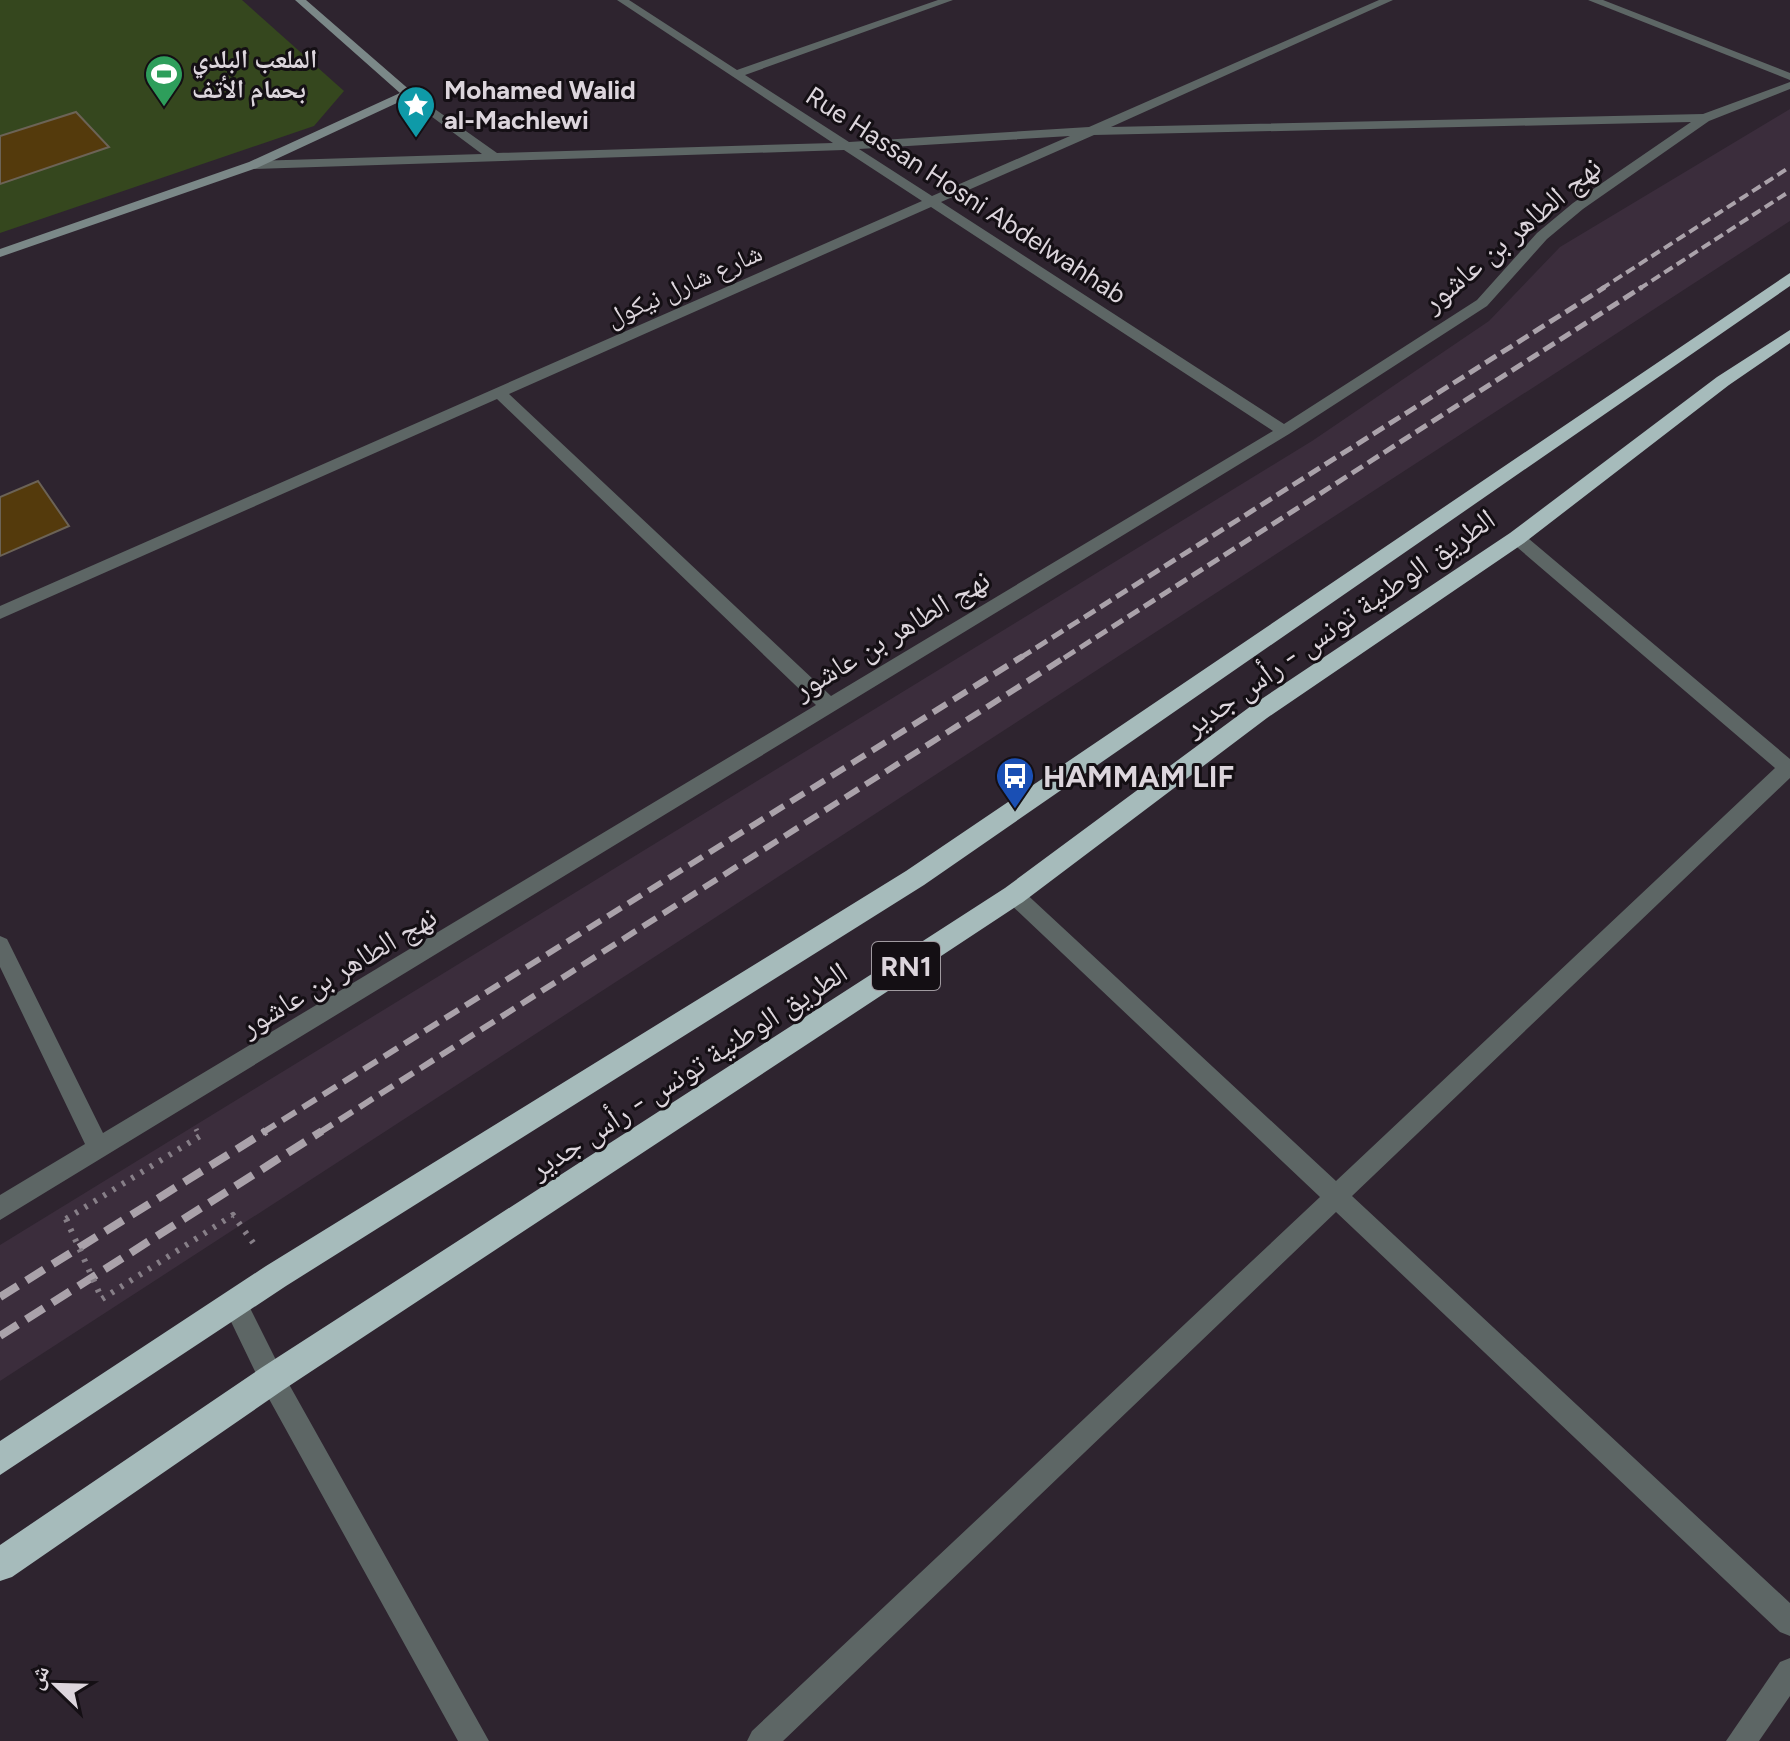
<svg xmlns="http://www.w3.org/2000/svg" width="1790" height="1741" font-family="Figtree,'Noto Naskh Arabic',sans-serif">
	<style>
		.built { fill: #3b2d3c }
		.green { fill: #35471e }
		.building { fill: #543a0c; stroke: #6c6356; stroke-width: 2 }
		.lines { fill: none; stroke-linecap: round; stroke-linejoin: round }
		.path-far1 { stroke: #877f88; stroke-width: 5; stroke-dasharray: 2 6; stroke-linecap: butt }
		.path { stroke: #877f88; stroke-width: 6; stroke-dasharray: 3 8; stroke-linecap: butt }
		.street { fill: #5d6665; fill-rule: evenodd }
		.secondary { fill: #7b8888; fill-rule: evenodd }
		.highway { fill: #a6bbbb; fill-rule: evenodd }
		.rail-far3 { stroke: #aaa2aa; stroke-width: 4; stroke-dasharray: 10 5; stroke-linecap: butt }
		.rail-far2 { stroke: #aaa2aa; stroke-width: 5; stroke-dasharray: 13 6; stroke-linecap: butt }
		.rail-far1 { stroke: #aaa2aa; stroke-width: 6; stroke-dasharray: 16 8; stroke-linecap: butt }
		.rail { stroke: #aaa2aa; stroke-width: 8; stroke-dasharray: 21 10; stroke-linecap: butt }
		.path-bridge { stroke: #877f88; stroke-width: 6; stroke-dasharray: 3 8; stroke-linecap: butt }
		.labels { text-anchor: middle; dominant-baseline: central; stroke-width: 6; stroke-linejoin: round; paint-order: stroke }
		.far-poi-label { font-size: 26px; font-weight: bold; fill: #dcd5dc; stroke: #140f14; text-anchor: start }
		.far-street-label { font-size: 26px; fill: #dcd5dc; stroke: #140f14 }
		.shield { fill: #140f14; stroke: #a09aa0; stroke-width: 2 }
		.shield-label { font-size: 28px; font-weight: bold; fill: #dcd5dc }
		.street-label { font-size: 30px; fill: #dcd5dc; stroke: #140f14 }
		.poi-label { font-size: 30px; font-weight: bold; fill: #dcd5dc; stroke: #140f14; text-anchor: start }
	</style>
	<rect width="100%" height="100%" fill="#2e242f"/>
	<!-- built -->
	<path class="built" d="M1790,109V221L0,1381V1245L1312,441L1489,321L1560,247Z"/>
	<!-- green -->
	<path class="green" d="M0,0H242L344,91L314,126L0,233Z"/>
	<!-- building -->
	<g class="building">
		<path d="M76,112L109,147L0,184V136Z"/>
		<path d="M38,481L69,526L0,556V497Z"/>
	</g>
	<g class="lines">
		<!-- path-far1 -->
		<path class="path-far1" d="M196,1129L198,1133"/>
		<!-- path -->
		<g class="path">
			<path d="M66,1219L200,1136L197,1131"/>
			<path d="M102,1299L233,1215L254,1244"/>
		</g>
		<!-- street -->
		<g class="street">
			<path d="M617,0H629L737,70L938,0H953L745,75L849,142L1089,127L1379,0H1393L1111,127L1703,114L1790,82V89L1709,121L1583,209L1547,239L1487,306L1289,434L0,1220V1195L85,1144L0,967V936L7,939L103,1133L816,705L497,399L0,619V606L922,201L844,150L253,169L247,165L253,161L482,154L404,96V92L408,90L497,153L833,143ZM1691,122L1573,203L1537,233L1477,300L1284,424L941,202L1094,135ZM1070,136L932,196L859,149ZM931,207L1273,431L831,696L509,394Z"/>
			<path d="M1588,0H1603L1790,73V80Z"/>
			<path d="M1517,532L1523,534L1790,759V778L1352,1196L1790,1603V1636L1780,1632L1336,1212L783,1741H747L752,1731L1320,1197L1007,901L1004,895L1007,889L1014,886L1021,889L1336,1181L1775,768L1511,542L1509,538L1511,534Z"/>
			<path d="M234,1291L243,1294L281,1370L489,1741H458L263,1388L222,1303L225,1294Z"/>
			<path d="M1790,1658V1696L1759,1741H1726L1780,1662Z"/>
		</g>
		<!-- secondary -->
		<path class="secondary" d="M295,0H306L412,92V96L257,168L0,257V249L249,162L400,93Z"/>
		<!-- highway -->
		<g class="highway">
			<path d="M1790,273V286L924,885L286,1286L0,1475V1441L266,1266L906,871Z"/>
			<path d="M1790,330V343L1729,385L1524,543L1267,718L1023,902L283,1390L12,1577L0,1581V1545L261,1368L1005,888L1251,706L1510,533L1717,377Z"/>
		</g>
		<!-- rail-far3 -->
		<g class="rail-far3">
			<path d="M1601,289L1790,167"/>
			<path d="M1639,289L1790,191"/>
		</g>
		<!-- rail-far2 -->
		<g class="rail-far2">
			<path d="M1020,658L1605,287"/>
			<path d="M1064,658L1642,287"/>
		</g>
		<!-- rail-far1 -->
		<g class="rail-far1">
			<path d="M262,1133L1023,656"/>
			<path d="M319,1133L1067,656"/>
		</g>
		<!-- rail -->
		<g class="rail">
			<path d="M0,1297L266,1131"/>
			<path d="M0,1336L322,1131"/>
		</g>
		<!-- path-bridge -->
		<path class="path-bridge" d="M66,1219L102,1299"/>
	</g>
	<!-- icons -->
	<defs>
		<g id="stadium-pin" transform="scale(2)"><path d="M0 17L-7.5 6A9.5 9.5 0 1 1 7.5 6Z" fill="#2e9e5b" stroke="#140f14"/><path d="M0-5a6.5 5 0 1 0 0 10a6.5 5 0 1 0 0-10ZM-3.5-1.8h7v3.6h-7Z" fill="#fff"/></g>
		<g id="sight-pin" transform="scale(2)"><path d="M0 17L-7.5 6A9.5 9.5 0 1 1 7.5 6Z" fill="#0f9aa8" stroke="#140f14"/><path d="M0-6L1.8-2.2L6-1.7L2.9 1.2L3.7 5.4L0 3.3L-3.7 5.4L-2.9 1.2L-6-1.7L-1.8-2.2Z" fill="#fff"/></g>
		<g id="bus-pin" transform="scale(2)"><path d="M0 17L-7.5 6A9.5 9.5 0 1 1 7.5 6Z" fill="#1a4fb4" stroke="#140f14"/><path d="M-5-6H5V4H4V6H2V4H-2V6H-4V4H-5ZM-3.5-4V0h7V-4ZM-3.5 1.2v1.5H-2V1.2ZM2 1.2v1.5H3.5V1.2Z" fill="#fff"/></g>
	</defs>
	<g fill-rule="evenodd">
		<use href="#stadium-pin" x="164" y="74"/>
		<use href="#sight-pin" x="416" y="105"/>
		<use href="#bus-pin" x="1015" y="776"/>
	</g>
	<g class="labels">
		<!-- far-poi labels -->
		<g class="far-poi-label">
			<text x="192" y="59">الملعب البلدي<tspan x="192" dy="30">بحمام الأتف</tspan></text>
			<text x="444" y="90">Mohamed Walid<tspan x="444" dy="30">al-Machlewi</tspan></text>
		</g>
		<!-- far-street labels -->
		<g class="far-street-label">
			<text transform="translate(966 195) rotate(33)">Rue Hassan Hosni Abdelwahhab</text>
			<text transform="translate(684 285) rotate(-24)">شارع شارل نيكول</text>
		</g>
		<!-- shield labels -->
		<rect class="shield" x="872" y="942" width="68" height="48" rx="6"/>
		<g class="shield-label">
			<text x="906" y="966">RN1</text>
		</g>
		<!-- street labels -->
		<g class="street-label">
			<text transform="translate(1511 234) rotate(-40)">نهج الطاهر بن عاشور</text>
			<text transform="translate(1339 622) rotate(-35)">الطريق الوطنية تونس - رأس جدير</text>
			<text transform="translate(891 634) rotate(-31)">نهج الطاهر بن عاشور</text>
			<text transform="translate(338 971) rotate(-31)">نهج الطاهر بن عاشور</text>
			<text transform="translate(688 1070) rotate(-33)">الطريق الوطنية تونس - رأس جدير</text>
		</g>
		<!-- poi labels -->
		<g class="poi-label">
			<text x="1043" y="776">HAMMAM LIF</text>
		</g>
	</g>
	<!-- north arrow -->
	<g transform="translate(56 1685) rotate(293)" stroke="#140f14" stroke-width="6" paint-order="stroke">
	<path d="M0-6L14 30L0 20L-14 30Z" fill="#dcd5dc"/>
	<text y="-12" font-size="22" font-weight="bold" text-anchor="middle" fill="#dcd5dc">ش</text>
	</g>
</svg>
